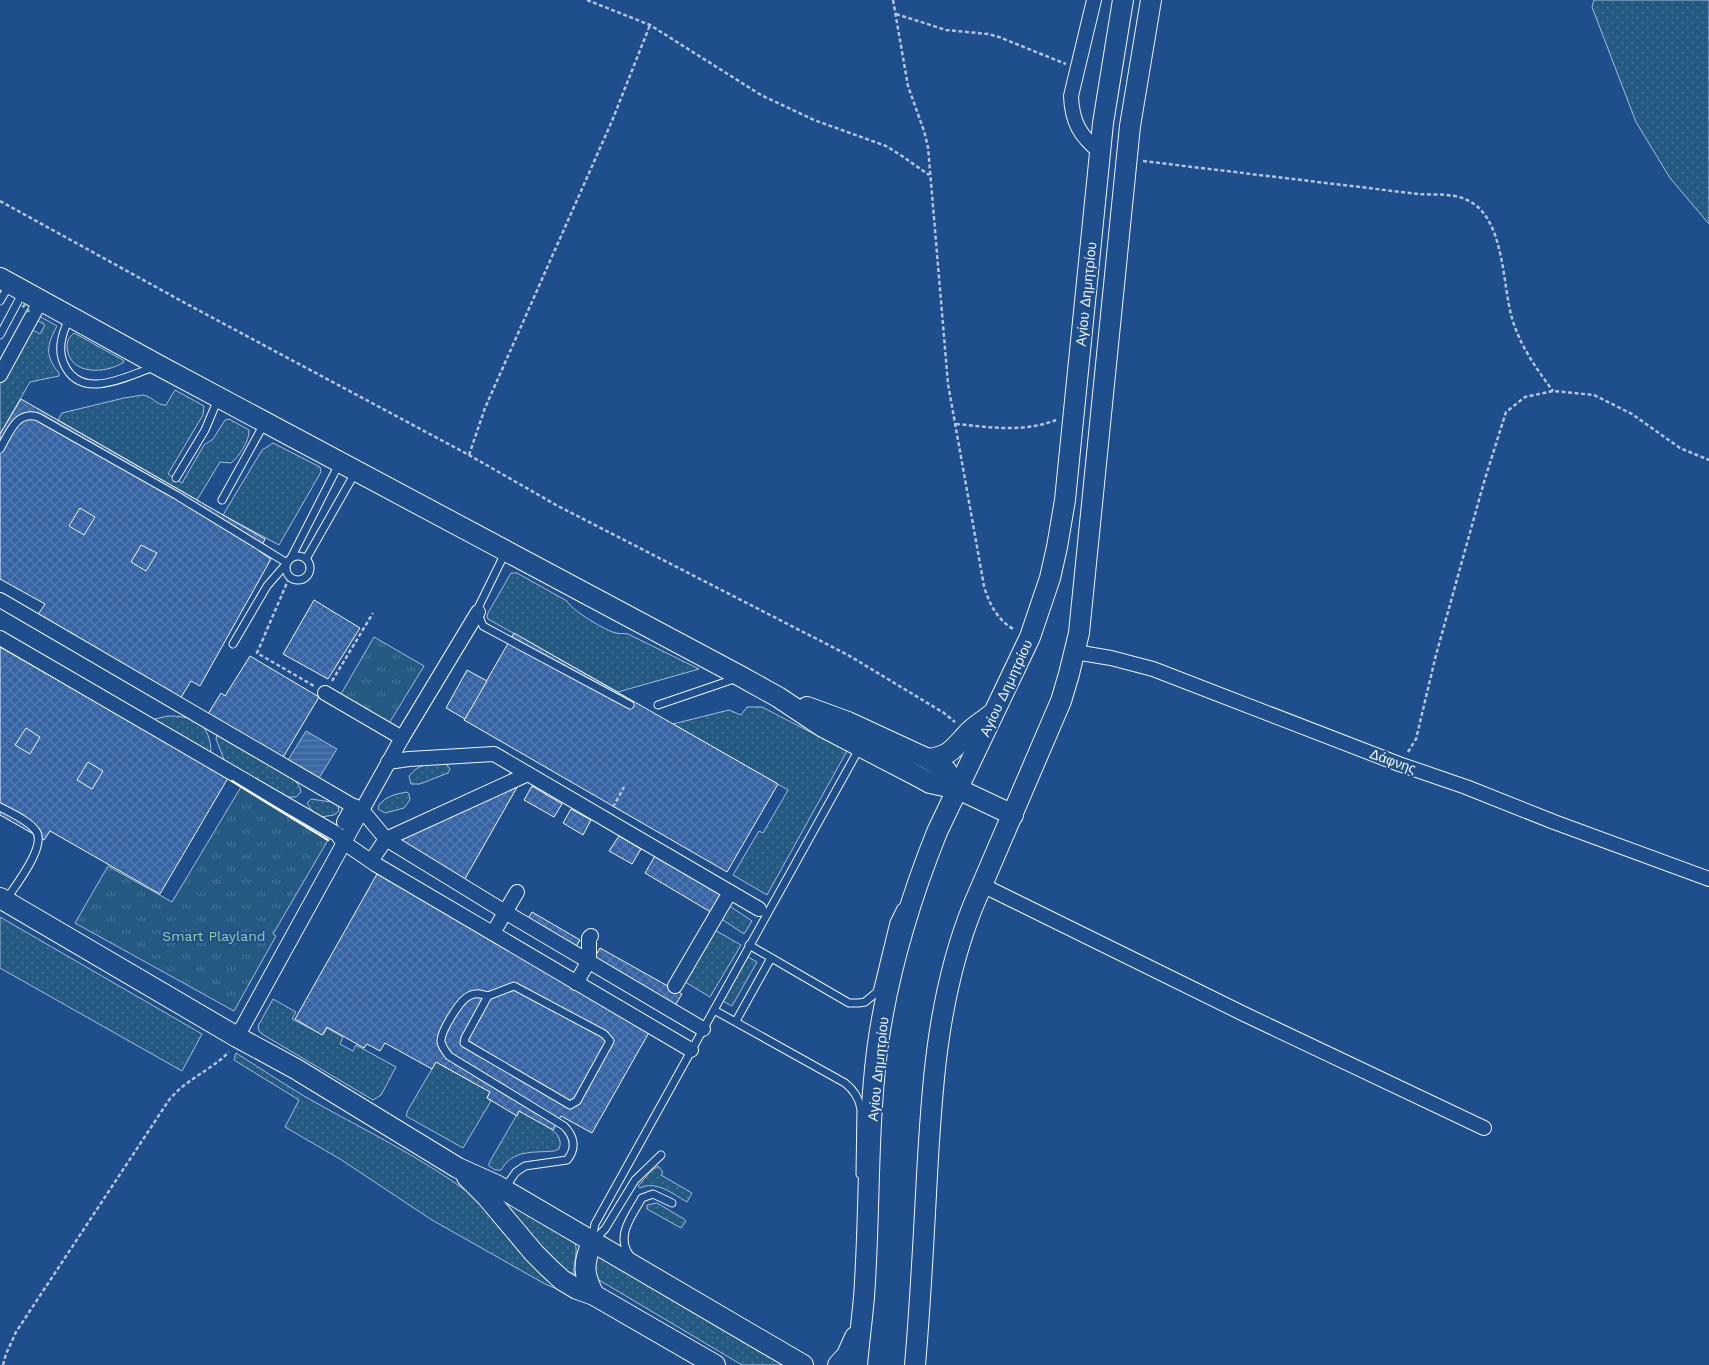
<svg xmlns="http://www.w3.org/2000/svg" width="1709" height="1365" font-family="'Work Sans',sans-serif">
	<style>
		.grass { fill: url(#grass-dots); stroke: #a8bbd7 }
		.park { fill: url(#park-tufts); stroke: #a8bbd7 }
		.water { fill: url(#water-rules); stroke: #a8bbd7 }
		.building { fill: url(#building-cross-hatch); stroke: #f2f6ff }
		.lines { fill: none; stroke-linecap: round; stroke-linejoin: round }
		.lane-casing { stroke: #f2f6ff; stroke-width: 9 }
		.street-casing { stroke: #f2f6ff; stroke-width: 16 }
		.secondary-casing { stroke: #f2f6ff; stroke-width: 22 }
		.path { stroke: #b3c4dc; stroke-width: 2.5; stroke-dasharray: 4 2.5; stroke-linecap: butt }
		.lane { stroke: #1f4e8c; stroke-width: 7 }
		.street { stroke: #1f4e8c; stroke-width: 14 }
		.secondary { stroke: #1f4e8c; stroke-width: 20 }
		.hedge { stroke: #97c8a6; stroke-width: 4; stroke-dasharray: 2.5 4; stroke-linecap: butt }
		.wall { stroke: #f2f6ff; stroke-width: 2.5 }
		.labels { text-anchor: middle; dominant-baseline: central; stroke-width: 4; stroke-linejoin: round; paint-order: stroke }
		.street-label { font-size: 14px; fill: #f2f6ff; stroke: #1f4e8c }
		.park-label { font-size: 14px; fill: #97c8a6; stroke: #1f4e8c }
	</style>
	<defs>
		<pattern id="grass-dots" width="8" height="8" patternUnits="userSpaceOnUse" patternTransform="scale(1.25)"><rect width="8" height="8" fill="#245a82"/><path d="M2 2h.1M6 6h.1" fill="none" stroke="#447295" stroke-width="1.8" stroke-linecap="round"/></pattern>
		<pattern id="park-tufts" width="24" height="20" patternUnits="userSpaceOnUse" patternTransform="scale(1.25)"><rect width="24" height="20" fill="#245a82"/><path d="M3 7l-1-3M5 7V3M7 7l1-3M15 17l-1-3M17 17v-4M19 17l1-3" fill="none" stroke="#447295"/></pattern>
		<pattern id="water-rules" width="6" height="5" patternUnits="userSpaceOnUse" patternTransform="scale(1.25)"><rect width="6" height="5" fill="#3b69a3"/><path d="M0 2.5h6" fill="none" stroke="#587fb1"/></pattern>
		<pattern id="building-cross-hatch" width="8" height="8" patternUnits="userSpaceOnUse" patternTransform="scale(1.25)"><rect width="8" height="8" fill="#3563a3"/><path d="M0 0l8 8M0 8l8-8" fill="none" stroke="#537ab1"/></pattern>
	</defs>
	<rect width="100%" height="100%" fill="#1f4e8c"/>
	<!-- grass -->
	<g class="grass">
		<path d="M1594,0H1709V224L1670,178L1636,122L1592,7Z"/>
		<path d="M41,317L57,326C47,345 44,355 59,373V376L30,382L0,434V383L31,329L40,334L45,325L37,320Z"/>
		<path d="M74,333L123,360L124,362C106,374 69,376 67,347C67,341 69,337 74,333Z"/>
		<path d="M175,390L204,406L203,415L168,474L182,483L204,445L213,439L225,420L229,419L249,430C250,440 239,457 231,463L220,462L197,500L58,420L62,413L124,398L143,395C152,396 157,406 166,405Z"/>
		<path d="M273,443L320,467L321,472L279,545L223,515L262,450Z"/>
		<path d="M511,573H517L567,601C571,610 606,631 616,633C620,634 624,633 628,634L699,669L618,692L488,619L487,617L488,613Z"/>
		<path d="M747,707H762L847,751L767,895L733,875L759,831L763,833L788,790L673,724L729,710L741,715Z"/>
		<path d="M168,716C195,716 211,724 211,754L155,722V719Z"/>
		<path d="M217,734C235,743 300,772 301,792L296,797H281L225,762L216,739Z"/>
		<path d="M445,763L450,769L448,773L420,784H411L409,776C419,763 430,764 445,763Z"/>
		<path d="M407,792L409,794L410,800L404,808L385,813L378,809L379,805C386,796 396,794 407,792Z"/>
		<path d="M311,799L331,802L338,805L339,811L334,815L321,817L312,811L307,803Z"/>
		<path d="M728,905L752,921L744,934L720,918Z"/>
		<path d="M0,917L202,1034L182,1071L0,968Z"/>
		<path d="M713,929L741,945L710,997L682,980Z"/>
		<path d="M748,957L757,962L732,1006L723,1001Z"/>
		<path d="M273,999L296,1012L292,1019L323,1035L327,1028L343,1037L340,1044L353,1051L356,1045L396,1067L381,1095L373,1100L262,1034L259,1031L258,1026Z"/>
		<path d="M236,1053C258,1067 281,1082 304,1096C360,1128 420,1156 472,1195L572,1295L545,1284L432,1220L340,1159L285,1127L299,1100L234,1060Z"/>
		<path d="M436,1062L490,1092L487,1098L491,1101L463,1148L406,1116L408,1110Z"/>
		<path d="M519,1111C533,1119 567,1130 559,1149L554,1151C533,1153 513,1149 501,1170H495L489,1166V1163Z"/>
		<path d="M658,1166L663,1172L661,1175L692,1193L687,1202C673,1194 656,1180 640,1188L638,1186L651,1171Z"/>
		<path d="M503,1201H506L575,1243C579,1253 571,1267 575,1280L538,1248Z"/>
		<path d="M657,1203L684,1219L686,1221L681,1228L647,1209V1205Z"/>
		<path d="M598,1256L786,1365H742L599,1280C591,1273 593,1263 598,1256Z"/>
	</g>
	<!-- park -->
	<g class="park">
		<path d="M374,637L424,666L388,725L341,694Z"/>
		<path d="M241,787L328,840L273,934L276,936L234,1011L75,923L108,866L172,902Z"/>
	</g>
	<!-- water -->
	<path class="water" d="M306,731L337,749L319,778L288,760Z"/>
	<!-- building -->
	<g class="building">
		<path d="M21,399L265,539L259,551L271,559L200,686L191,681L180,699L37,616L45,604L0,579V434Z"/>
		<path d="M80,508L95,517L84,535L69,526Z"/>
		<path d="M141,545L157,553L146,571L131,562Z"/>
		<path d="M314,600L360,628L328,679L283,654Z"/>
		<path d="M514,633L778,784L727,872L464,720Z"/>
		<path d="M0,647L228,778L160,894L50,831L44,840L0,815Z"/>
		<path d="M250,656L319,697L282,759L208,714L221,693L225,696Z"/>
		<path d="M467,670L487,681L465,719L446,708Z"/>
		<path d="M26,728L40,737L30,754L15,745Z"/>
		<path d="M88,762L103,771L92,789L77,780Z"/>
		<path d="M520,782L458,891L385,847L391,842Z"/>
		<path d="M532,786L562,804L554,817L524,800Z"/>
		<path d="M571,809L591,820L583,835L563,823Z"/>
		<path d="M619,836L641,849L632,864L609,851Z"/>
		<path d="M655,856L725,897L714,914L645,873Z"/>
		<path d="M377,874L651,1029L592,1133L561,1116L553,1130L519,1111L517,1116L487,1098L490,1092L436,1062L432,1069L385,1043L380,1051L367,1044L364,1048L327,1027L322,1035L295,1019Z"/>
		<path d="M532,912L580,940L574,950L526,922Z"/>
		<path d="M600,948L682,994L674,1007L593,960Z"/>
	</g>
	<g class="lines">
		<!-- lane casing -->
		<g class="lane-casing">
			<g id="lane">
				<path d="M0,301L10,284"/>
				<path d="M69,319C62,333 57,349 64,364C81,402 127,376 154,367"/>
				<path d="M0,335L23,292"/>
				<path d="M0,449C9,434 16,410 38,417L176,495L287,563L267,586L233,644"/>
				<path d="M176,478L205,430L218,399"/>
				<path d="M222,500L264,424"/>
				<path d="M505,553L479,606L478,614L483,626L630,705"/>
				<circle cx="298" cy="568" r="12"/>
				<path d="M291,558L339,464"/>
				<path d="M306,559L355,473"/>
				<path d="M658,705L737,678"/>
				<path d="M0,807C11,813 28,820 36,831C47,846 15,886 6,900"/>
				<path d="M749,945L849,1003H859L865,1002L877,992L894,922L901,908"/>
				<path d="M488,996L465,1038L464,1043L570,1105L577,1101L610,1041L604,1034L514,986L488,996C481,994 475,992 469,996C460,1000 440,1032 441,1042C442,1047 446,1052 449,1056L564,1126C574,1136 577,1148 567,1160L525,1166L516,1172L504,1189"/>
				<path d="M714,1010L845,1083C854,1090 859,1098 861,1109L860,1174"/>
				<path d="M736,1021L771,958"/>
				<path d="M592,1239L595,1224L859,749"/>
				<path d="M594,1240L605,1229L635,1180L661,1155"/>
				<path d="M631,1257C614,1237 632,1216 642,1198L653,1194L672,1203"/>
			</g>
		</g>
		<!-- street casing -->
		<g class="street-casing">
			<g id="street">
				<path d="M1094,0L1071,96C1072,122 1080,136 1100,152"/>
				<path d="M0,375L41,300"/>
				<path d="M0,600L353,806L344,822"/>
				<path d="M0,638L337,834L343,842L375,864L691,1050"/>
				<path d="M1075,652L1111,658L1153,669L1399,764L1466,787L1554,822L1709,879"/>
				<path d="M325,693L402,738L362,810L354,806"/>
				<path d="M402,738L478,612"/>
				<path d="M388,762L409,759L494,754L759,909"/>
				<path d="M371,861L386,839L528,774"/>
				<path d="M982,885L1246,1015L1484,1128"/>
				<path d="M493,933L517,892"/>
				<path d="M576,983L589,961V938L591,936"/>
				<path d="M675,986L730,892"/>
				<path d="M237,1037L362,810L386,839L505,912L703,1029"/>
			</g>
		</g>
		<!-- secondary casing -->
		<g class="secondary-casing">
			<g id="secondary">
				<path d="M0,278L158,365L742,677L778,697L823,727L919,777L930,783L958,789L1013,815"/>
				<path d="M807,707L848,722L928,759L946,770L958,789"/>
				<path d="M928,759C949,757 954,748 967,734C973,727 982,722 989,716"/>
				<path d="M0,898L237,1037L296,1069L458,1168L496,1185L803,1365"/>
				<path d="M467,1177L487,1197L534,1253L549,1268L562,1280L577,1289L594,1295L715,1365"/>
				<path d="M592,1242C583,1264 583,1274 594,1295"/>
				<path d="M838,1365L847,1355L855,1337"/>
				<path d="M857,1365C859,1342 862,1320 864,1297C870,1215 867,1132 877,1051C887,975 909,902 937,832L1030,637L1050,578L1057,547L1065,500L1103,123L1123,0"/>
				<path d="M915,1365C920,1308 923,1251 926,1194C931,1096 936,998 973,906L1061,701L1069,674L1079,633L1130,126L1151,0"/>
			</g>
		</g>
		<!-- path -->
		<g class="path">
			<path d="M587,0L650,25L761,95L814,120L886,146L902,156L929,175"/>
			<path d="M893,0L908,86L924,131L928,147L948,384L984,586C989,604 998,621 1015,630"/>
			<path d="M896,14L946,30L988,34L999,37L1066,64"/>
			<path d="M1143,161L1418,194C1433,195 1453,193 1467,200C1505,217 1502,284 1512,318C1520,346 1536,368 1553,391"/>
			<path d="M0,201L185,303L469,455L556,505L848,655L944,713L955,722"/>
			<path d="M956,424C989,427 1023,433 1056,420"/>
			<path d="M469,455L485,408L612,121L650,25"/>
			<path d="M289,578L257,653L314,686"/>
			<path d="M332,681L373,613"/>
			<path d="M1408,752L1416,739L1436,655L1484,482L1506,412L1525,397L1553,391L1594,395L1632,414L1680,448L1709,460"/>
			<path d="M613,807L624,787"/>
			<path d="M3,1365L6,1354L16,1332L169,1100C186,1079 210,1071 229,1052"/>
		</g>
		<!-- lane -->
		<use href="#lane" class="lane"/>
		<!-- street -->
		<use href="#street" class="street"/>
		<!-- secondary -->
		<use href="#secondary" class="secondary"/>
		<!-- hedge -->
		<path class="hedge" d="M23,305L27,309L29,315"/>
		<!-- wall -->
		<path class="wall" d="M232,781L328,840"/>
	</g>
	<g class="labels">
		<!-- street labels -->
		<g class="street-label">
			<text transform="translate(1086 294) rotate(-84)">Αγίου Δημητρίου</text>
			<text transform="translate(1006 688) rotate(-65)">Αγίου Δημητρίου</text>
			<text transform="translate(1393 761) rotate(20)">Δάφνης</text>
			<text transform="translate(878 1069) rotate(-84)">Αγίου Δημητρίου</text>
		</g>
		<!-- park labels -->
		<g class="park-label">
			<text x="214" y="936">Smart Playland</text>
		</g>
	</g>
</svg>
